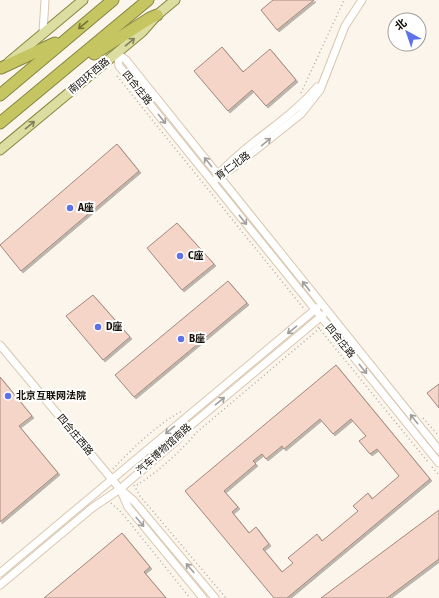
<svg xmlns="http://www.w3.org/2000/svg" width="439" height="598" font-family="'Fira Sans','Noto Sans SC',sans-serif">
	<style>
		.building { fill: #f4d5c8; stroke: #a3887c; fill-rule: evenodd; filter: url(#shadow) }
		.lines { fill: none; stroke-linecap: round; stroke-linejoin: round }
		.minor-casing { stroke: #d9c7af; stroke-width: 9 }
		.major-casing { stroke: #878641; stroke-width: 11 }
		.highway-casing { stroke: #878641; stroke-width: 13 }
		.path { stroke: #b3aca3; stroke-width: 1.5; stroke-dasharray: 1 3; stroke-linecap: butt }
		.minor { stroke: #fff; stroke-width: 7 }
		.major { stroke: #dcdda0; stroke-width: 9 }
		.highway { stroke: #c5c661; stroke-width: 11 }
		.oneway { stroke: #757338 }
		.oneway2 { stroke: #82805b }
		.oneway3 { stroke: #a19f9b }
		.poi-dot { fill: #5d72e9; stroke: #fff; stroke-width: 1.5 }
		.labels { text-anchor: middle; dominant-baseline: central; stroke-width: 4; stroke-linejoin: round; paint-order: stroke }
		.street-label { font-size: 10px; fill: #140e06; stroke: #fff }
		.poi-label { font-size: 10px; font-weight: bold; fill: #140e06; stroke: #fff; text-anchor: start }
	</style>
	<defs>
		<filter id="shadow"><feDropShadow dx="2" dy="2" stdDeviation="0" flood-color="#0004"/></filter>
	</defs>
	<rect width="100%" height="100%" fill="#fcf5eb"/>
	<!-- building -->
	<g class="building">
		<path d="M273,0H314L277,30L261,10Z"/>
		<path d="M222,47L243,72L270,49L296,80L266,106L252,90L228,111L194,71Z"/>
		<path d="M117,144L139,171L21,271L0,245Z"/>
		<path d="M177,223L214,264L182,290L147,248Z"/>
		<path d="M228,281L247,303L134,397L115,375Z"/>
		<path d="M93,295L130,337L103,360L66,316Z"/>
		<path d="M336,365L430,479L287,598H274L185,491ZM320,419L333,434L351,419L366,436L359,441L370,454L377,449L399,476L372,499L368,493L353,506L358,511L322,541L317,534L288,558L293,563L282,572L263,549L269,544L256,527L249,533L232,512L238,507L224,491L256,464L253,461L262,454L266,459L282,446L284,449Z"/>
		<path d="M0,377L32,416L19,426L58,473L0,522Z"/>
		<path d="M439,384V408L427,393Z"/>
		<path d="M439,510V559L387,598H321Z"/>
		<path d="M122,533L150,567L144,572L166,598H44Z"/>
	</g>
	<g class="lines">
		<!-- minor casing -->
		<g class="minor-casing">
			<g id="minor">
				<path d="M43,33L45,0"/>
				<path d="M117,53L119,66L439,463"/>
				<path d="M117,53L126,60L439,450"/>
				<path d="M219,174C248,141 289,121 317,87"/>
				<path d="M216,179L234,167L301,114L320,90L345,26L362,0"/>
				<path d="M0,345L120,489L134,501L215,598"/>
				<path d="M121,491L128,507L203,598"/>
				<path d="M0,573L317,308"/>
				<path d="M0,585L92,508L120,489L176,441L190,426L323,315"/>
			</g>
		</g>
		<!-- major casing -->
		<g class="major-casing">
			<g id="major">
				<path d="M9,62L83,0"/>
				<path d="M0,150L142,32L157,15L175,0"/>
			</g>
		</g>
		<!-- highway casing -->
		<g class="highway-casing">
			<g id="highway">
				<path d="M94,54L150,18L157,15"/>
				<path d="M1,68L55,43"/>
				<path d="M0,95L113,0"/>
				<path d="M0,123L148,0"/>
			</g>
		</g>
		<!-- path -->
		<g class="path">
			<path d="M117,76L305,310"/>
			<path d="M301,93L344,0"/>
			<path d="M318,327L428,462"/>
			<path d="M423,418L439,436"/>
			<path d="M432,467L439,475"/>
			<path d="M113,469C133,448 156,425 182,411"/>
			<path d="M134,485L140,496L226,598"/>
			<path d="M137,485C159,471 180,452 197,432L320,328"/>
			<path d="M111,503L122,513L190,598"/>
		</g>
		<!-- minor -->
		<use href="#minor" class="minor"/>
		<!-- major -->
		<use href="#major" class="major"/>
		<!-- highway -->
		<use href="#highway" class="highway"/>
	</g>
	<!-- one-way arrows -->
	<defs><path id="oneway-shaft" d="M-6 0H5M1.5-3L5.5 0L1.5 3" fill="none" stroke-width="1.6" stroke-linecap="round" stroke-linejoin="round"/></defs>
	<use class="oneway" href="#oneway-shaft" transform="translate(83 25) rotate(141)"/>
	<g class="oneway2">
		<use href="#oneway-shaft" transform="translate(130 42) rotate(-40)"/>
		<use href="#oneway-shaft" transform="translate(30 125) rotate(-40)"/>
	</g>
	<g class="oneway3">
		<use href="#oneway-shaft" transform="translate(162 119) rotate(51)"/>
		<use href="#oneway-shaft" transform="translate(266 142) rotate(-39)"/>
		<use href="#oneway-shaft" transform="translate(208 162) rotate(-129)"/>
		<use href="#oneway-shaft" transform="translate(243 220) rotate(51)"/>
		<use href="#oneway-shaft" transform="translate(306 286) rotate(-128)"/>
		<use href="#oneway-shaft" transform="translate(292 330) rotate(140)"/>
		<use href="#oneway-shaft" transform="translate(363 369) rotate(51)"/>
		<use href="#oneway-shaft" transform="translate(220 401) rotate(-40)"/>
		<use href="#oneway-shaft" transform="translate(414 419) rotate(-129)"/>
		<use href="#oneway-shaft" transform="translate(170 430) rotate(140)"/>
		<use href="#oneway-shaft" transform="translate(140 522) rotate(50)"/>
		<use href="#oneway-shaft" transform="translate(190 568) rotate(-130)"/>
	</g>
	<!-- markers -->
	<g class="poi-dot">
		<circle cx="70" cy="208" r="4"/>
		<circle cx="180" cy="256" r="4"/>
		<circle cx="98" cy="327" r="4"/>
		<circle cx="181" cy="339" r="4"/>
		<circle cx="8" cy="396" r="4"/>
	</g>
	<g class="labels">
		<!-- street labels -->
		<g class="street-label">
			<text transform="translate(89 76) rotate(-40)">南四环西路</text>
			<text transform="translate(137 88) rotate(51)">四合庄路</text>
			<text transform="translate(233 166) rotate(-36)">育仁北路</text>
			<text transform="translate(340 341) rotate(51)">四合庄路</text>
			<text transform="translate(75 435) rotate(50)">四合庄西路</text>
			<text transform="translate(164 449) rotate(-42)">汽车博物馆南路</text>
		</g>
		<!-- poi labels -->
		<g class="poi-label">
			<text x="78" y="208">A座</text>
			<text x="188" y="256">C座</text>
			<text x="106" y="327">D座</text>
			<text x="189" y="339">B座</text>
			<text x="16" y="396">北京互联网法院</text>
		</g>
	</g>
	<!-- north arrow -->
	<g transform="translate(407 32) rotate(320)"><circle r="19" fill="#ffffff" stroke="#a19f9b"/>
	<path d="M0-3L7 15L0 10L-7 15Z" fill="#5d72e9"/>
	<text y="-6" font-size="11" font-weight="bold" text-anchor="middle" fill="#140e06">北</text>
	</g>
</svg>
